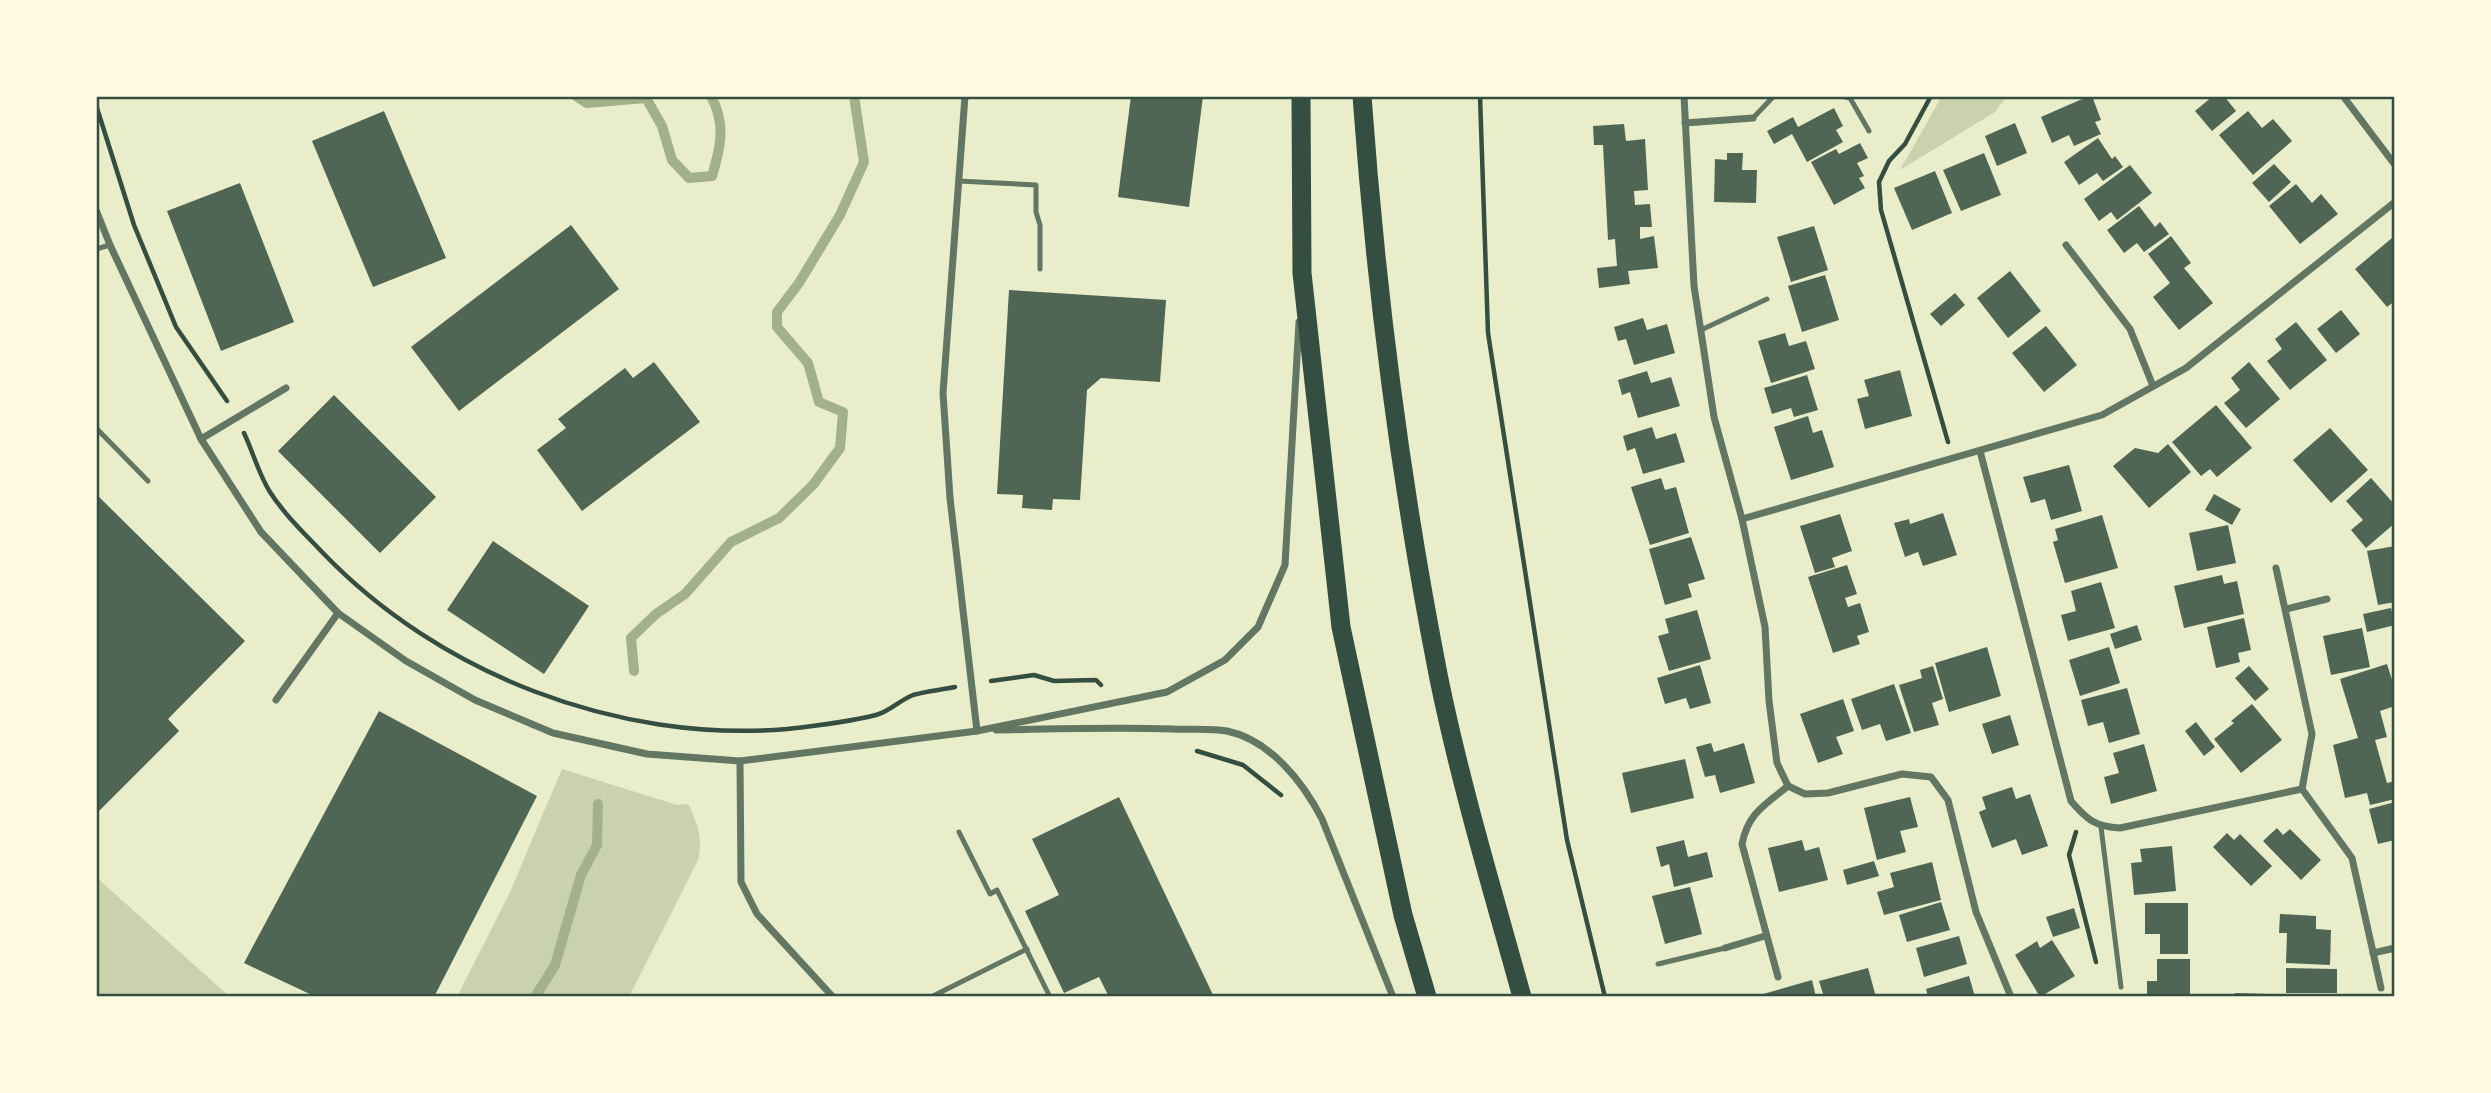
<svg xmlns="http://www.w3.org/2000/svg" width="2491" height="1093" font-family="'Asap Condensed',sans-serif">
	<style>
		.green { fill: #cad2ad }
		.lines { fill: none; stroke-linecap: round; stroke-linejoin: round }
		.stream { stroke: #a3b18a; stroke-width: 10 }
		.building { fill: #4f6655 }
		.path { stroke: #344e41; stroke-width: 4.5 }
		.service { stroke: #617663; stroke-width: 5 }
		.minor { stroke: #617663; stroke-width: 7 }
		.trunk { stroke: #344e41; stroke-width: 19 }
		.neatline { fill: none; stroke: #344e41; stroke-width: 2.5 }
	</style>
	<rect width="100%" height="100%" fill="#e9edc9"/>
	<!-- green -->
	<g class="green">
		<path d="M1942,96H2007L1995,112L1900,170Z"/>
		<path d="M562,769L677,805L688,804C698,824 703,838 698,860L629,997H457L510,892Z"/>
		<path d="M96,877L230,997L96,996Z"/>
	</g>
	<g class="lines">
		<!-- stream -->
		<g class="stream">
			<path d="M576,96L587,103L646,98L662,126L672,160L689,178L712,176C721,146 726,124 711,96"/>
			<path d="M634,671L631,638L656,614L685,594L731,542L779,518L813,485L840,448L843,412L819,402L808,363L777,327V312L799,283L840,215L864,162L854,96"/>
			<path d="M535,997L555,965L581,875L597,845L598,804"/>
		</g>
	</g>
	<!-- building -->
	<g class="building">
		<path d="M1131,96H1203L1189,207L1118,197Z"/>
		<path d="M2089,96H2092L2101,120L2095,122L2101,134L2074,146L2069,135L2052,143L2041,117Z"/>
		<path d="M2213,96H2224L2236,111L2212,131L2195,111Z"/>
		<path d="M1834,108L1843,126L1836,130L1843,142L1807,162L1792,134L1774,144L1767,131L1793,117L1798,127Z"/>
		<path d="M384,111L446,258L373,287L312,141Z"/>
		<path d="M2248,111L2262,128L2273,119L2292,141L2253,175L2219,135Z"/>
		<path d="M2015,123L2027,153L1997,166L1985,136Z"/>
		<path d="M1624,124L1626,141L1645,139L1648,190L1634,191L1635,205L1650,204L1652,227H1640V239L1654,236L1658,268L1628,271L1630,284L1599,288L1597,268L1617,266L1615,239L1608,240L1603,145H1594L1593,126Z"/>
		<path d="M2098,138L2112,159L2115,156L2123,167L2103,181L2097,173L2079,185L2064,162Z"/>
		<path d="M1860,143L1868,158L1857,163L1864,176L1859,178L1865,188L1834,205L1811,162L1836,149L1839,154Z"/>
		<path d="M1727,153H1743L1742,170H1757L1756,203L1714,202L1715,159L1727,160Z"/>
		<path d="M1984,153L2001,195L1961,211L1943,170Z"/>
		<path d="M2274,164L2291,182L2269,202L2252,183Z"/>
		<path d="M2130,165L2152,193L2117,220L2111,212L2099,221L2084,199Z"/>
		<path d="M1935,171L1952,213L1912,230L1894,188Z"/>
		<path d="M240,183L294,322L221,351L167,211Z"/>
		<path d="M2296,184L2312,203L2321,194L2338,214L2300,244L2269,206Z"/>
		<path d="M2139,206L2155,227L2160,222L2169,234L2144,252L2137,243L2124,253L2107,230Z"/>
		<path d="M571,225L619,289L459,411L411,347Z"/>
		<path d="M1814,226L1828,270L1791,282L1777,237Z"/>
		<path d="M2171,236L2191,263L2184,268L2213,303L2179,330L2153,297L2170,283L2148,254Z"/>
		<path d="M2392,238L2395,241V301L2387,307L2355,269Z"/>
		<path d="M2010,271L2041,311L2008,338L1977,298Z"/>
		<path d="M1825,275L1839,320L1802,332L1788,286Z"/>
		<path d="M1009,290L1166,300L1160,382L1101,378L1087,390L1080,500L1053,499L1052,510L1022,508L1023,495L997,494Z"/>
		<path d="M1955,293L1965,305L1941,326L1930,314Z"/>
		<path d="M2341,310L2360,334L2336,353L2317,329Z"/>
		<path d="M1643,318L1647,330L1667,324L1675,353L1634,365L1626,339L1618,341L1614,327Z"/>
		<path d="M2296,322L2327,360L2290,390L2267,361L2282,349L2275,339Z"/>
		<path d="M2046,326L2077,365L2044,392L2012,353Z"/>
		<path d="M1785,333L1789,346L1806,341L1815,369L1771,383L1758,341Z"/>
		<path d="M654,362L700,422L582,511L537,450L566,428L558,419L625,368L633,378Z"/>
		<path d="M2249,362L2280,399L2246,428L2224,403L2240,390L2231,378Z"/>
		<path d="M1900,370L1912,416L1865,429L1857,399L1869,396L1864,380Z"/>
		<path d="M1647,371L1651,383L1671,377L1680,406L1638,418L1630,392L1622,395L1618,380Z"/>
		<path d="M1807,375L1818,410L1794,417L1791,408L1772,414L1764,388Z"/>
		<path d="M334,395L436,497L380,553L278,451Z"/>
		<path d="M2216,405L2252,448L2217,477L2210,469L2201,476L2172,442Z"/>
		<path d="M1808,416L1813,433L1822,430L1834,467L1791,480L1774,427Z"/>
		<path d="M1652,427L1656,439L1676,433L1685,462L1643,474L1635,448L1627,451L1623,436Z"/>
		<path d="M2330,428L2368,470L2331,503L2293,460Z"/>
		<path d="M2168,444L2191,472L2149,508L2113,466L2135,448L2158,453Z"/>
		<path d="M2069,465L2082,511L2051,520L2045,499L2031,503L2023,477Z"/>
		<path d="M1661,478L1665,490L1676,487L1689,533L1650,545L1631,487Z"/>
		<path d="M2371,478L2395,505V523L2366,548L2351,530L2363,520L2346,501Z"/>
		<path d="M96,494L245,641L168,719L179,731L96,814Z"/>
		<path d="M2214,494L2241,509L2232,525L2205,510Z"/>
		<path d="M1943,513L1957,555L1923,566L1918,552L1905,557L1894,523L1909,519L1910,524Z"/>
		<path d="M1840,514L1852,551L1832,558L1835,567L1815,573L1800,526Z"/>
		<path d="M2102,515L2118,568L2065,583L2053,542L2058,540L2055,529Z"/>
		<path d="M2228,525L2236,563L2197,571L2189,533Z"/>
		<path d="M1691,537L1705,579L1688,584L1692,597L1665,605L1649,549Z"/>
		<path d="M493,541L589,606L544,674L447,610Z"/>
		<path d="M2395,546V602L2378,605L2367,551Z"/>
		<path d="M1847,565L1857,594L1845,598L1848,607L1860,603L1869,632L1857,636L1860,644L1833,653L1808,577Z"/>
		<path d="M2222,575L2224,584L2237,581L2244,614L2184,628L2174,586Z"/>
		<path d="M2101,582L2115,628L2068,641L2061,615L2076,611L2071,591Z"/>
		<path d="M2391,608L2395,625L2367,632L2363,614Z"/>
		<path d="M1697,610L1711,659L1669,671L1658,636L1669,633L1665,619Z"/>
		<path d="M2244,618L2251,650L2238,653L2240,662L2216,668L2207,627Z"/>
		<path d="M2137,625L2142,640L2115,649L2110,634Z"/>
		<path d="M2362,628L2370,667L2331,675L2323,636Z"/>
		<path d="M1987,647L2001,696L1949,712L1935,663Z"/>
		<path d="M2109,647L2120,683L2080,696L2069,660Z"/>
		<path d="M2387,664L2395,689V706L2380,711L2387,737L2375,740L2387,783L2395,781V799L2370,805L2367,793L2345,798L2333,745L2358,738L2340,679Z"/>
		<path d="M1700,665L1711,703L1690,709L1686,698L1665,704L1657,678Z"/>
		<path d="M1933,666L1943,699L1932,703L1939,725L1914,732L1899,685L1922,678L1920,670Z"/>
		<path d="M2249,666L2269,689L2255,701L2235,678Z"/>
		<path d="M1894,684L1911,733L1886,741L1880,724L1862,730L1851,699Z"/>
		<path d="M2127,688L2140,734L2109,743L2103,722L2088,726L2081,700Z"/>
		<path d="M1843,699L1854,731L1836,737L1843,754L1818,763L1800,714Z"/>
		<path d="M2252,704L2282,740L2241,773L2214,739L2234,723L2231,721Z"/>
		<path d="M379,711L537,796L434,997H316L244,963Z"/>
		<path d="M2010,715L2019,745L1992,754L1982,724Z"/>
		<path d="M2196,722L2215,747L2204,756L2185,731Z"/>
		<path d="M1711,743L1714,752L1744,743L1755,783L1720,793L1715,775L1705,777L1696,747Z"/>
		<path d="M2144,744L2157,791L2111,804L2104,777L2119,773L2113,753Z"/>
		<path d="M1685,759L1694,798L1631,813L1622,773Z"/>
		<path d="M2012,787L2016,799L2030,794L2048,846L2022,855L2016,839L1992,848L1979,812L1986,809L1982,797Z"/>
		<path d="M1119,797L1214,997H1109L1099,977L1064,993L1025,911L1059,895L1032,839Z"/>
		<path d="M1910,797L1918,827L1900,831L1906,852L1877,860L1864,808Z"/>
		<path d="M2395,802V840L2378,844L2369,809Z"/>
		<path d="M2277,828L2283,835L2290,829L2321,860L2301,880L2263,841Z"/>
		<path d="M2227,833L2234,840L2240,834L2272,866L2251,886L2213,847Z"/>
		<path d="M1684,840L1688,857L1707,852L1713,877L1674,887L1669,864L1661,867L1656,847Z"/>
		<path d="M1802,840L1805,851L1819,847L1828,880L1779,892L1768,848Z"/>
		<path d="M2172,846L2176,891L2134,895L2131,863L2142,862L2140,849Z"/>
		<path d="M1874,861L1879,876L1847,885L1843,870Z"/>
		<path d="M1932,862L1941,900L1884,915L1877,892L1894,887L1890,873Z"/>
		<path d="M1690,887L1702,934L1665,944L1652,896Z"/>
		<path d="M1941,902L1950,930L1907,942L1899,915Z"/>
		<path d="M2145,903H2188V954H2160V934H2145Z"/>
		<path d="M2074,908L2080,928L2053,937L2046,917Z"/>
		<path d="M2280,914L2316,916V929L2331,930L2330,965L2286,963L2287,933H2279Z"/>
		<path d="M1959,936L1967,964L1924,977L1916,948Z"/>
		<path d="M2052,940L2075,976L2040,997L2015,955L2037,941L2040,948Z"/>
		<path d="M2157,959H2190V997H2147V981H2157Z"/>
		<path d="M1868,968L1876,997H1824L1819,981Z"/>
		<path d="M2286,968L2337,969V993H2286Z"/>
		<path d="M1969,976L1975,997H1928L1926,989Z"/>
		<path d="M1812,980L1816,997H1756V996Z"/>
		<path d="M2235,993L2271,994V997H2235Z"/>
	</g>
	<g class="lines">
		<!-- path -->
		<g class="path">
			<path d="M1480,96L1488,333L1567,840L1605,997"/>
			<path d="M1931,96L1905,144L1889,161L1879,182L1881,210L1948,442"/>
			<path d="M96,105L134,225L176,327L227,401"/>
			<path d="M244,433C253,452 259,475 270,492C284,514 304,533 322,552C439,674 617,743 787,729C815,726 848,722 876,715C889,712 900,700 913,695C926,691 941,690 955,687"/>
			<path d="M991,681L1034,675L1054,681L1096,680L1101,685"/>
			<path d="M1197,751L1243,765L1281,795"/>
			<path d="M2076,832L2069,855L2096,962"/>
		</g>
		<!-- service -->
		<g class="service">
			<path d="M1841,96L1850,98L1869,131"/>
			<path d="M1753,118L1774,96"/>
			<path d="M959,181L1036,185V212L1040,225V269"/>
			<path d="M96,249L110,245"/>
			<path d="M1701,330L1767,299"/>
			<path d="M96,428L148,481"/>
			<path d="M2101,827L2121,987"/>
			<path d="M959,832L990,894L997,890L1050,997"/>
			<path d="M1658,964L1725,948"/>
			<path d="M931,997L1027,949"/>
		</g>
		<!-- minor -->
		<g class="minor">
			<path d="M965,96L943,393L950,498L977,731"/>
			<path d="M1684,96L1694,286L1714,417L1742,519L1765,627L1769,701L1777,763L1788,786L1805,794L1828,793L1902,774L1931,777L1948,800L1976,912L2011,997"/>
			<path d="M2343,96L2395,165"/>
			<path d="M1685,123L1753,118"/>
			<path d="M96,210L110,245L201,439L261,532L338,613L406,661L475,700L553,733L647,754L740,761L977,731L1167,692L1225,660L1258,627L1285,565L1299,322"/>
			<path d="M2066,245L2130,329L2153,386"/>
			<path d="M201,439L286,388"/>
			<path d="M1980,451L2071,801C2087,820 2096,827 2120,828L2302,789L2312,734L2276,568"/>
			<path d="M1742,519L2102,415L2186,368L2395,202"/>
			<path d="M2286,609L2327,599"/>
			<path d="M276,700L338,613"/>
			<path d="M996,730C1055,729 1114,727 1173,729C1190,730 1210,728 1227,731C1270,740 1303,782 1322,819L1393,997"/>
			<path d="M740,761L741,882L757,914L833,997"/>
			<path d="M2302,789L2352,858L2381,988"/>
			<path d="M1725,948L1765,936"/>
			<path d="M2373,953L2395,948"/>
			<path d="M1778,977L1742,844C1748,813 1765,805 1788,786"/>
		</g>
		<!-- trunk -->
		<g class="trunk">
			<path d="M1301,96L1302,273L1341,627L1403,915L1427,997"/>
			<path d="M1362,96C1376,292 1401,486 1439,679C1461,786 1493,892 1522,997"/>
		</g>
	</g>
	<!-- border -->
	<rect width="2491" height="1093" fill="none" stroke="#fefae0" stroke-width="196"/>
	<rect x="98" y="98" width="2295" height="897" class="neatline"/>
</svg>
